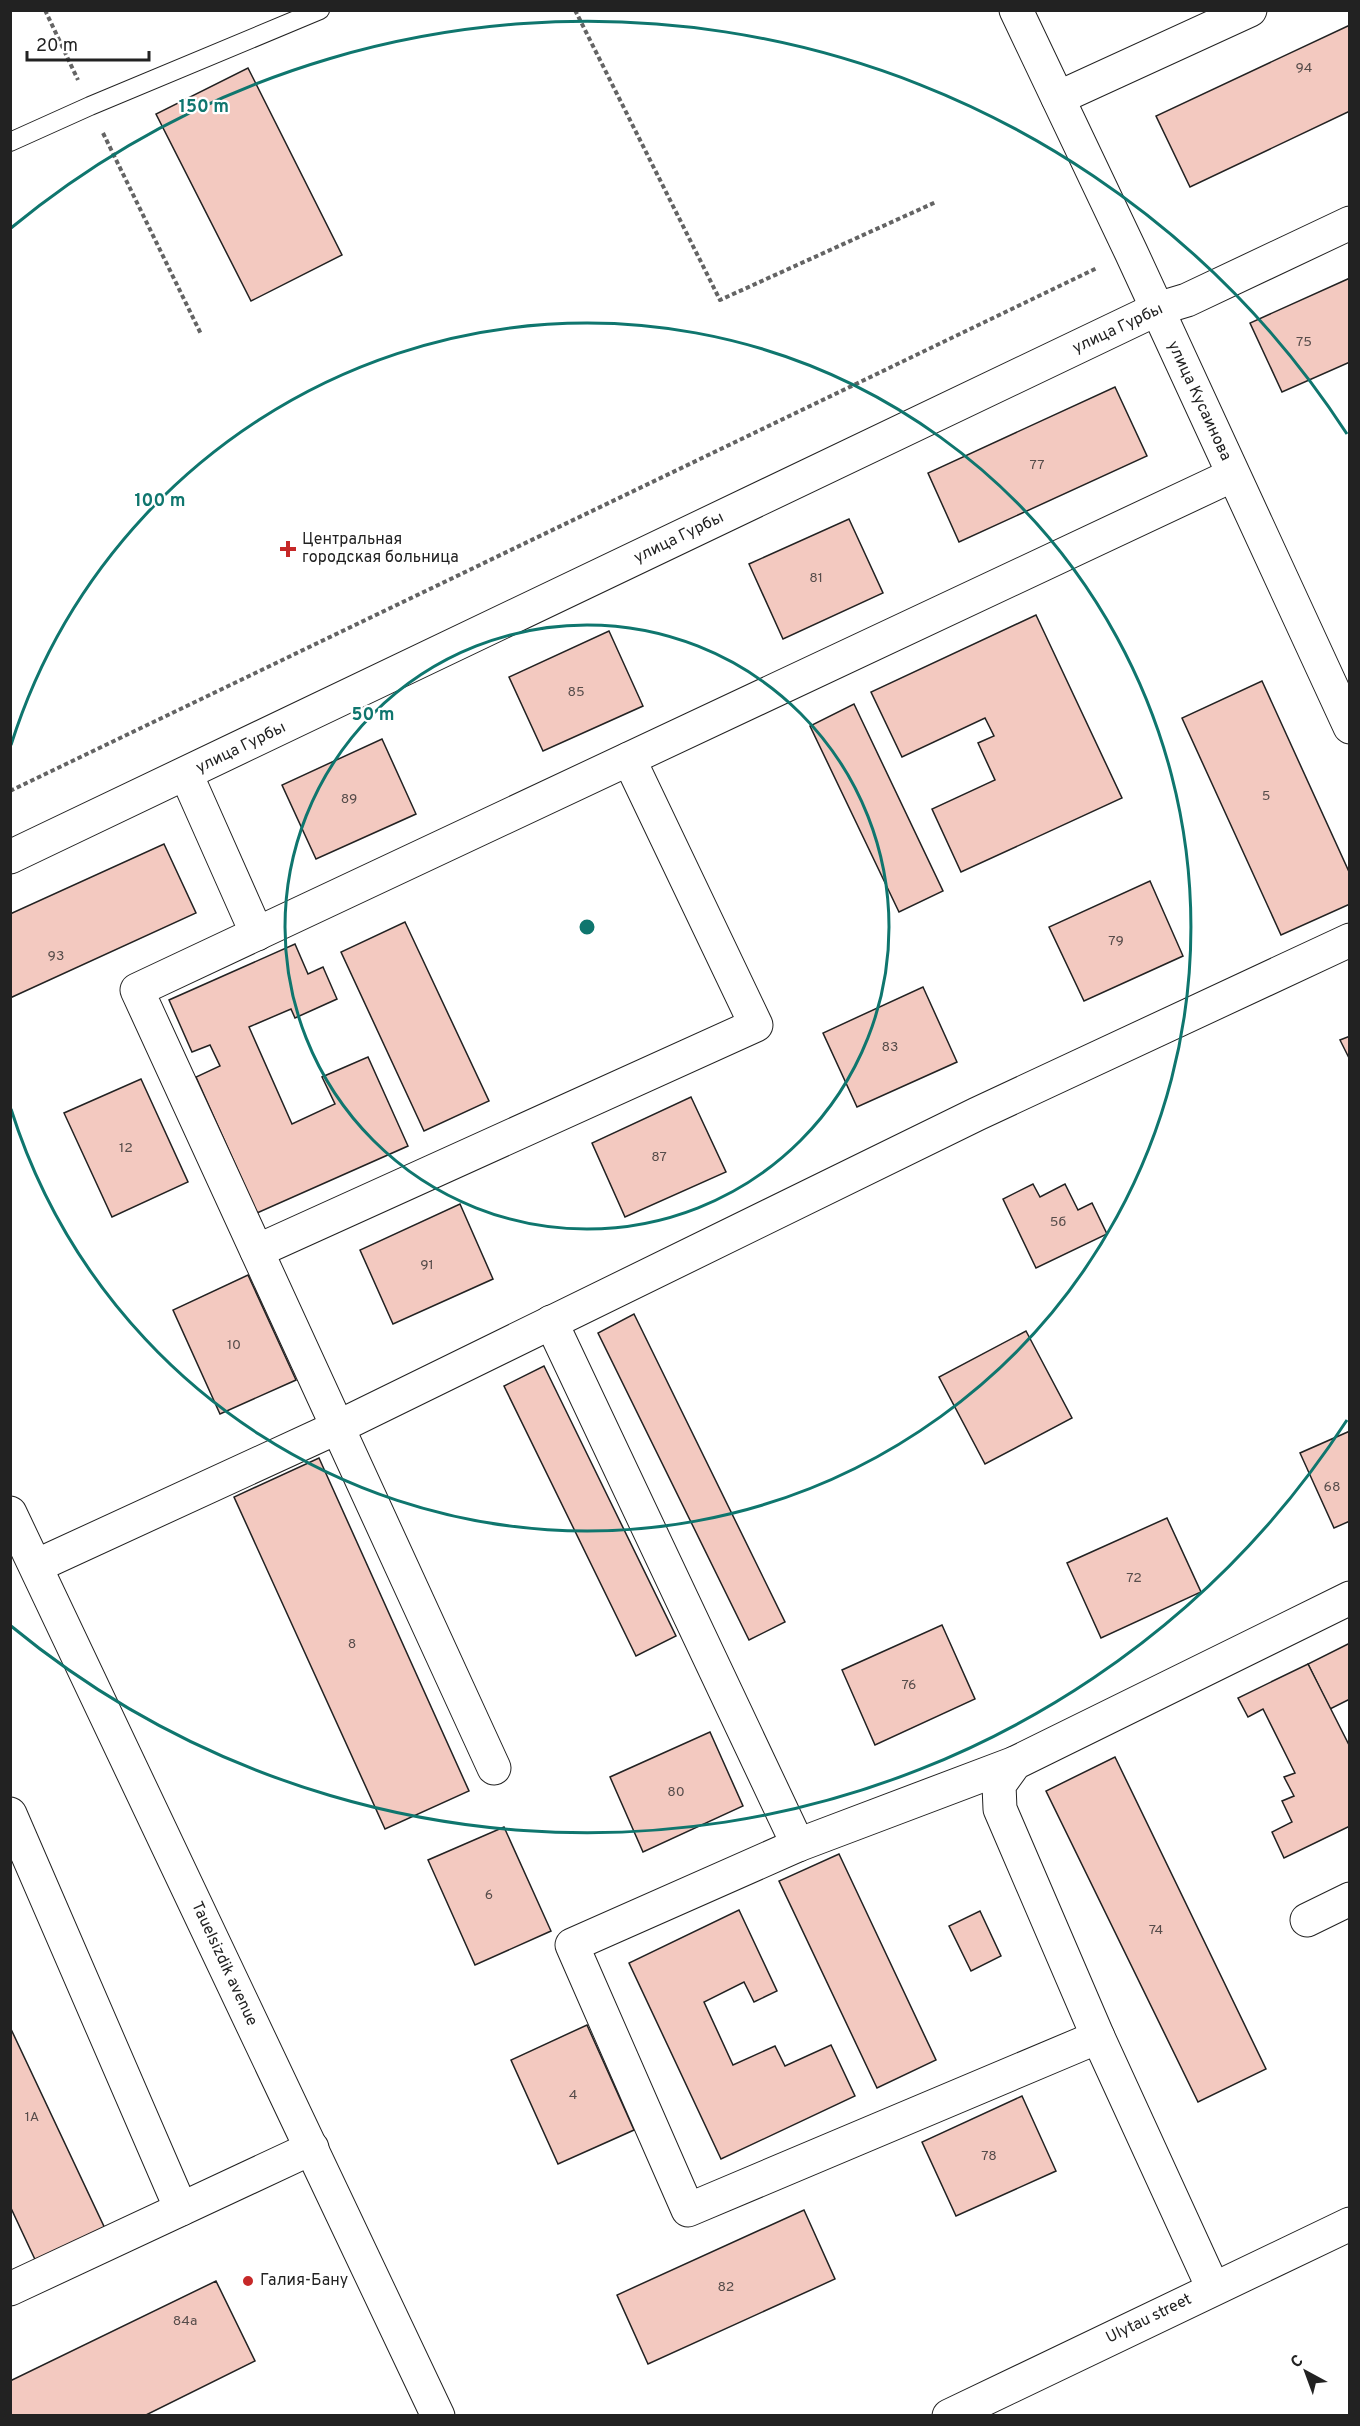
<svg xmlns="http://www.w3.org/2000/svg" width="1360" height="2426" font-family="Overpass,sans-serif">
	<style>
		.building { fill: #f3c9c0; stroke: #222; stroke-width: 1.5 }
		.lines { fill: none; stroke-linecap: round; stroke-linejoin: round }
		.lane-casing { stroke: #222; stroke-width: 20 }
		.street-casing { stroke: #222; stroke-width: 35 }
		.secondary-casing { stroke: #222; stroke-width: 35 }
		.primary-casing { stroke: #222; stroke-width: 35 }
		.path { stroke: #646464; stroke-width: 4; stroke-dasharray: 4.5 3; stroke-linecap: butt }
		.lane { stroke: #fff; stroke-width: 18 }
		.street { stroke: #fff; stroke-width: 33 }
		.secondary { stroke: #fff; stroke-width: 33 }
		.primary { stroke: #fff; stroke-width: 33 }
		.ring { fill: none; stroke: #0f766e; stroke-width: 3 }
		.poi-dot { fill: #c62828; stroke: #fff; stroke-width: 2 }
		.labels { text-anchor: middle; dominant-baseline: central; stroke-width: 4.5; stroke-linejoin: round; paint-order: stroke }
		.number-label { font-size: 14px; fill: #564c4a }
		.street-label { font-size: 16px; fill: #222; stroke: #fff }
		.poi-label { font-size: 16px; fill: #222; stroke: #fff; text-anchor: start }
		.centre { fill: #0f766e; stroke: #fff; stroke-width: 3 }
		.ring-label { font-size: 18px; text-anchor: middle; font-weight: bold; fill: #0f766e; stroke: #fff; stroke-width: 4.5; stroke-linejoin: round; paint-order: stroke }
	</style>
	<rect width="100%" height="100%" fill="#fff"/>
	<!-- building -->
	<g class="building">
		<path d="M1350,25V111L1190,187L1156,116Z"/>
		<path d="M248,68L342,255L251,301L156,114Z"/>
		<path d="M1350,278V362L1282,392L1250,323Z"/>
		<path d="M1115,387L1147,456L959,542L928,473Z"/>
		<path d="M849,519L883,593L783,639L749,564Z"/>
		<path d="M1036,615L1122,798L961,872L932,809L995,780L978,743L994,736L985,718L902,757L871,692Z"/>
		<path d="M609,631L643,706L543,751L509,677Z"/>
		<path d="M1262,681L1350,874V904L1281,935L1182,718Z"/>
		<path d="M854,704L943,891L899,912L810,726Z"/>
		<path d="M382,739L416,814L316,859L282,785Z"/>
		<path d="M164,844L196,913L10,998V914Z"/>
		<path d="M1150,881L1183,956L1084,1001L1049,927Z"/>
		<path d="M405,922L489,1101L424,1131L341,952Z"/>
		<path d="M295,944L308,974L323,967L337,999L295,1018L291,1009L249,1027L292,1124L335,1104L322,1077L368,1057L408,1146L257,1213L196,1077L220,1066L210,1045L192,1052L169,1000Z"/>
		<path d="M923,987L957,1062L857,1107L823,1033Z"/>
		<path d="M1350,1036V1060L1340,1040Z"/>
		<path d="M141,1079L188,1182L112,1217L64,1113Z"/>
		<path d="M691,1097L726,1172L625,1217L592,1143Z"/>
		<path d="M1033,1184L1040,1197L1065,1184L1078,1210L1092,1203L1107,1234L1036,1268L1003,1199Z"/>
		<path d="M460,1204L493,1279L393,1324L360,1250Z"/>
		<path d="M248,1275L296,1380L220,1414L173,1310Z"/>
		<path d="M634,1314L785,1622L749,1640L598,1333Z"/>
		<path d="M1026,1331L1072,1418L985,1464L939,1377Z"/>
		<path d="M544,1366L676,1636L636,1656L504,1386Z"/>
		<path d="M1350,1431V1521L1334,1528L1300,1453Z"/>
		<path d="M319,1458L469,1791L385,1829L234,1497Z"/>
		<path d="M1167,1518L1201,1592L1101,1638L1067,1563Z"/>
		<path d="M942,1625L975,1699L875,1745L842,1670Z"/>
		<path d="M1350,1643V1699L1330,1709L1308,1664Z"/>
		<path d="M1308,1664L1350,1747V1826L1284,1858L1272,1832L1292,1822L1282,1801L1294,1796L1284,1777L1295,1773L1263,1709L1248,1717L1238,1698Z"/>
		<path d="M710,1732L743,1806L643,1852L610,1777Z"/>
		<path d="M1115,1757L1266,2069L1198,2102L1046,1791Z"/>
		<path d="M504,1827L551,1931L475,1965L428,1860Z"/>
		<path d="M839,1854L936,2060L877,2088L779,1881Z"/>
		<path d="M739,1910L777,1991L754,2002L744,1982L704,2002L733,2065L775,2046L785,2066L831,2045L855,2096L721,2159L629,1963Z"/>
		<path d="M980,1911L1001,1956L971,1971L949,1926Z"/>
		<path d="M587,2025L634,2130L558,2164L511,2060Z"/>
		<path d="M10,2027L108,2235L39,2268L10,2206Z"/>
		<path d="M1022,2096L1056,2171L956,2216L922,2142Z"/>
		<path d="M804,2210L835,2279L648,2364L617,2295Z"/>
		<path d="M216,2281L255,2361L144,2416H10V2381Z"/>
	</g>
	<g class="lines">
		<!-- lane casing -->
		<g class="lane-casing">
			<path id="lane" d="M10,142L90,106L320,10"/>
		</g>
		<!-- street casing -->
		<g class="street-casing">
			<g id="street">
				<path d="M1016,10L1131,252L1350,727"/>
				<path d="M1058,98L1250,10"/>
				<path d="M186,774L257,934"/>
				<path d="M10,857L1157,309L1187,300L1350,223"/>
				<path d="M257,1251L756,1025L629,759"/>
				<path d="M551,1322L798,1845"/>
				<path d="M36,1566L338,1427L977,1114L1350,940"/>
				<path d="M1015,1763L798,1845L572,1945L688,2210L1098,2037"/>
				<path d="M494,1768L137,990L1233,475"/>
				<path d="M10,1814L181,2209"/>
				<path d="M1307,1920L1350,1899"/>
				<path d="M1213,2288L1098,2037L1000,1809L999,1785L1015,1763L1350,1598"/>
				<path d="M10,2289L312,2148"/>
			</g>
		</g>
		<!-- secondary casing -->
		<g class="secondary-casing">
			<path id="secondary" d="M10,1513L438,2416"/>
		</g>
		<!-- primary casing -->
		<g class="primary-casing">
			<path id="primary" d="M949,2416L1350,2224"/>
		</g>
		<!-- path -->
		<g class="path">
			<path d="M45,10L78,80"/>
			<path d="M575,10L720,300L936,202"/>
			<path d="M103,133L201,334"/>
			<path d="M10,791L1097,268"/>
		</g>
		<!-- lane -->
		<use href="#lane" class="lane"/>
		<!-- street -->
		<use href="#street" class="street"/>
		<!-- secondary -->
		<use href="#secondary" class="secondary"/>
		<!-- primary -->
		<use href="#primary" class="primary"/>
	</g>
	<!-- distance rings -->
	<g class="ring">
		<circle cx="587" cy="927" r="302"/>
		<path d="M11 745A604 604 0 1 1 11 1109"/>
		<path d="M1347 1420A906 906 0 0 1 11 1626M11 228A906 906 0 0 1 1347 434"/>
	</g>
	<!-- markers -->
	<g class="poi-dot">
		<path d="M285 540h6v6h6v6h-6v6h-6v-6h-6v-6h6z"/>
		<circle cx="248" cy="2281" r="6"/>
	</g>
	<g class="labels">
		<!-- number labels -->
		<g class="number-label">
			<text x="1304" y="68">94</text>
			<text x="1304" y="342">75</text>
			<text x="1037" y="465">77</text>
			<text x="816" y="578">81</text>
			<text x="576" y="692">85</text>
			<text x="1266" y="796">5</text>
			<text x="349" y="799">89</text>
			<text x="1116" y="941">79</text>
			<text x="56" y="956">93</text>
			<text x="890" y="1047">83</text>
			<text x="126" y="1148">12</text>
			<text x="659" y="1157">87</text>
			<text x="1058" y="1222">5б</text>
			<text x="427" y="1265">91</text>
			<text x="234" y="1345">10</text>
			<text x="1332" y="1487">68</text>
			<text x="1134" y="1578">72</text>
			<text x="352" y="1644">8</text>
			<text x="909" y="1685">76</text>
			<text x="676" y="1792">80</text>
			<text x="489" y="1895">6</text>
			<text x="1156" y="1930">74</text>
			<text x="573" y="2095">4</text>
			<text x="32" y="2117">1А</text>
			<text x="989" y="2156">78</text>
			<text x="726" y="2287">82</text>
			<text x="185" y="2321">84а</text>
		</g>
		<!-- street labels -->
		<g class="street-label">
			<text transform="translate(1118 329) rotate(-25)">улица Гурбы</text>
			<text transform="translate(1199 401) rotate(65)">улица Кусаинова</text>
			<text transform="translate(679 538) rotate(-26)">улица Гурбы</text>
			<text transform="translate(241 748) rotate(-26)">улица Гурбы</text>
			<text transform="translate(224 1964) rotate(65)">Tauelsizdik avenue</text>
			<text transform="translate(1149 2319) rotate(-26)">Ulytau street</text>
		</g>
		<!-- poi labels -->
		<g class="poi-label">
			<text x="302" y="540">Центральная<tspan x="302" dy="18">городская больница</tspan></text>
			<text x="260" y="2281">Галия-Бану</text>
		</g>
	</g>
	<circle cx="587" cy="927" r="9" class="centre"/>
	<g class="ring-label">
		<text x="204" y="112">150 m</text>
		<text x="160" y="506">100 m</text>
		<text x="373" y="720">50 m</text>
	</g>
	<!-- border -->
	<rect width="1360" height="2426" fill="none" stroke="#222222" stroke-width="24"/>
	<!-- north arrow -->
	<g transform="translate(1306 2372) rotate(319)" stroke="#ffffff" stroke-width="4.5" paint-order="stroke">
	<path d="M0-4.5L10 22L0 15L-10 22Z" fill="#222222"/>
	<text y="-9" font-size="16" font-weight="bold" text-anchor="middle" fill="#222222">С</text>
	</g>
	<!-- scale -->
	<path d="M27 51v9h122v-9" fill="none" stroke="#222222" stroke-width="3"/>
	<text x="36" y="51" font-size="18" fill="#222222" stroke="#ffffff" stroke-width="4.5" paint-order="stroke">20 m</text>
</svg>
